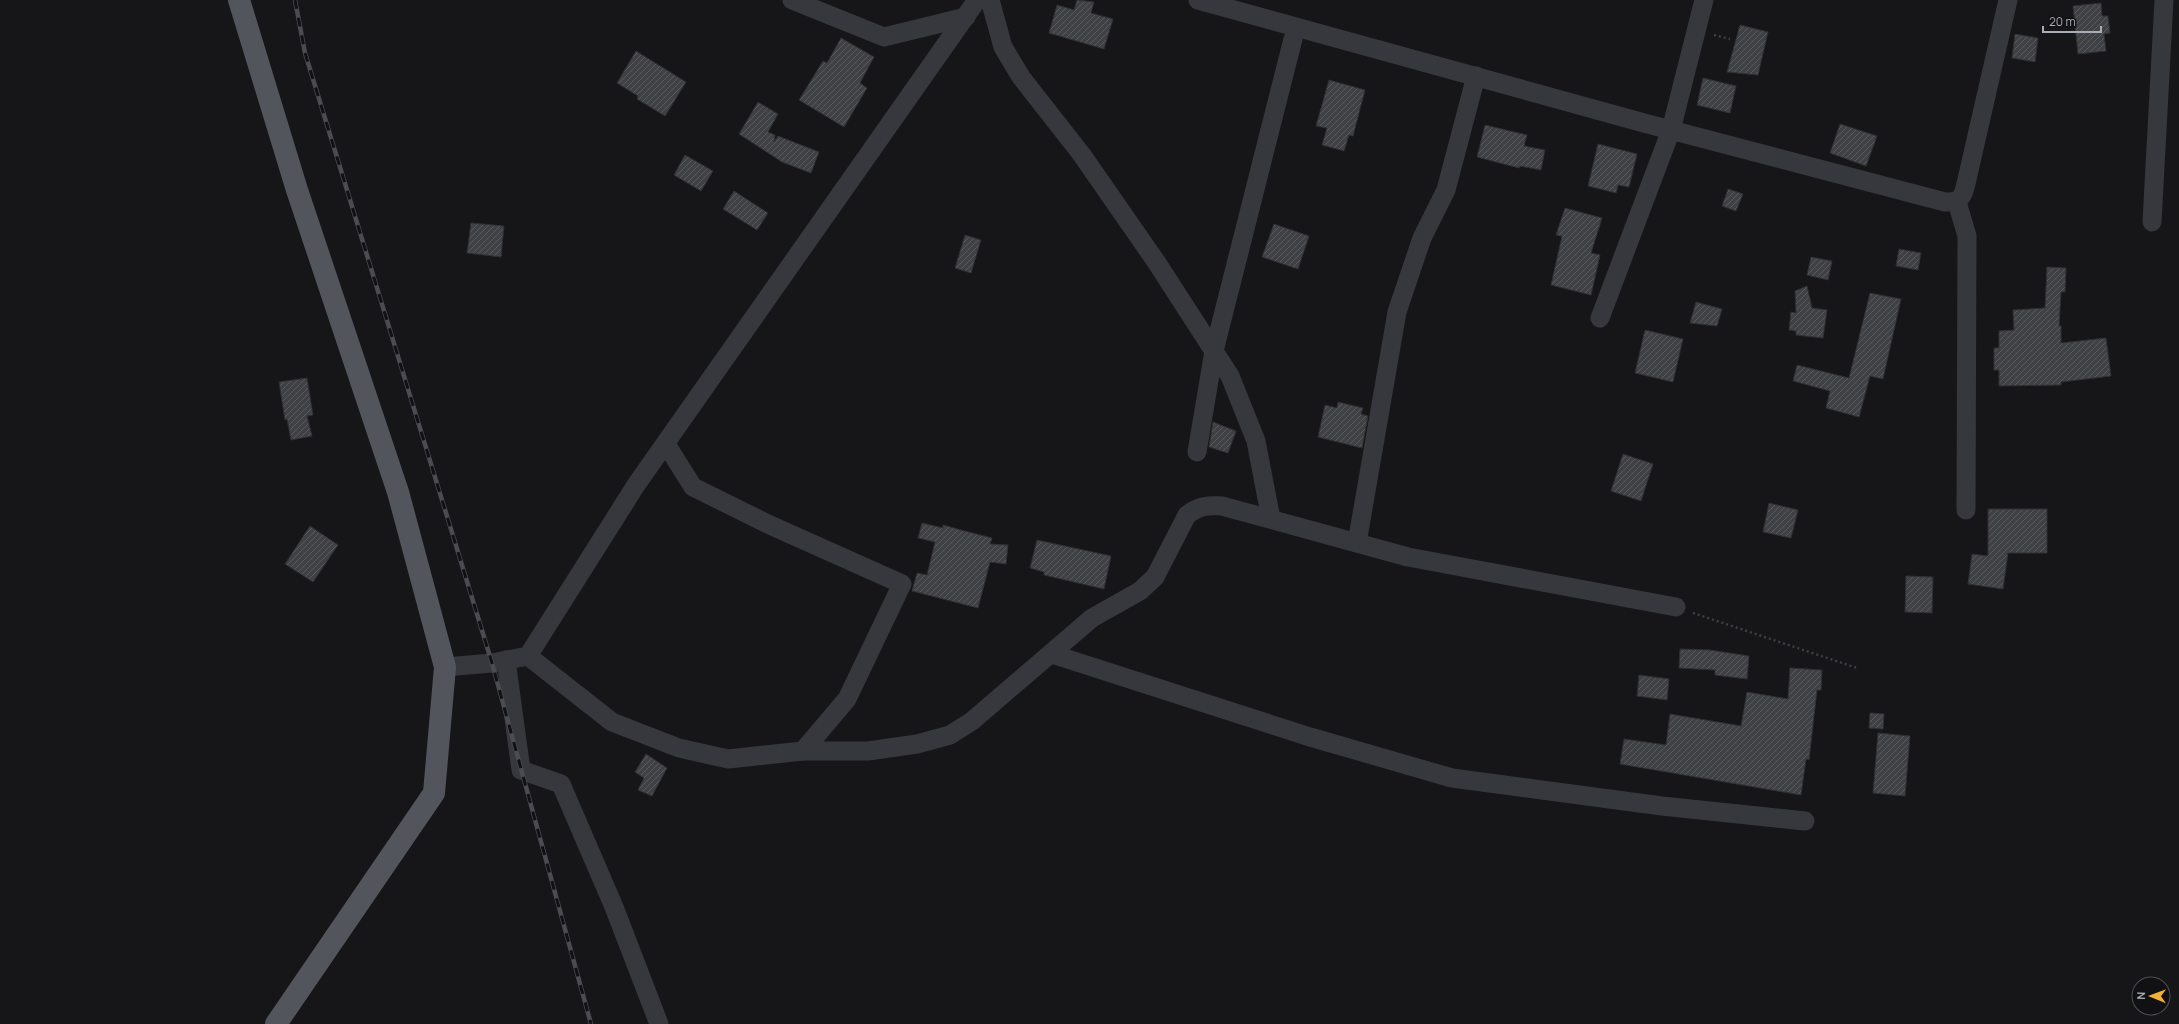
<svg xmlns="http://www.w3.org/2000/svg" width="2179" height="1024" font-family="Manrope,sans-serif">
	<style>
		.building { fill: url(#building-hatch); stroke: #303034 }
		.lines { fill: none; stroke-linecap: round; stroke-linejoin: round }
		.path { stroke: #3d3f44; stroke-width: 2.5; stroke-dasharray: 2 3; stroke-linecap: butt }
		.minor { stroke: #37383d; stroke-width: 19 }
		.primary { stroke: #53555c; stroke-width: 22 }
		.rail-casing { stroke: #4a4c52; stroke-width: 4.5 }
		.rail { stroke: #111113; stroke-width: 3; stroke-dasharray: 9; stroke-linecap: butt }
	</style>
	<defs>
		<pattern id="building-hatch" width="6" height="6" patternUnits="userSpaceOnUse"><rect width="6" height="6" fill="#404145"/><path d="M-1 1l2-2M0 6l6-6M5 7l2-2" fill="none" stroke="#595a5e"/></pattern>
	</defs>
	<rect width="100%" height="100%" fill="#161618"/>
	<!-- building -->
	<g class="building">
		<path d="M1077,0L1094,2L1091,13L1113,19L1104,49L1049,33L1057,5L1074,10Z"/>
		<path d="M2101,3L2102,16H2108L2110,33L2104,34L2106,51L2078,54L2073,6Z"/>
		<path d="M1740,25L1768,32L1758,75L1727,72Z"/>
		<path d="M2015,34L2038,38L2035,62L2012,58Z"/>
		<path d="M841,38L874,57L860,83L867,88L844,127L799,100L823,61L827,63Z"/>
		<path d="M636,51L686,82L665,116L637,99L638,96L617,83Z"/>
		<path d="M1703,78L1736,86L1730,113L1697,105Z"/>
		<path d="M1329,80L1365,90L1353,136L1349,135L1344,151L1322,145L1327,128L1316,126Z"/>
		<path d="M758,102L778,114L768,132L775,135L774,142L778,136L819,152L811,173L782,162L739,134Z"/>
		<path d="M1840,124L1877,136L1866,166L1830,153Z"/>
		<path d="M1485,125L1527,135L1524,146L1545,150L1541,170L1520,166L1519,168L1477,157Z"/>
		<path d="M1598,144L1637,154L1629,187L1618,185L1616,193L1588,186Z"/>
		<path d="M685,155L713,171L701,191L674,175Z"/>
		<path d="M1728,189L1743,194L1736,211L1722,206Z"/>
		<path d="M734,191L768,213L757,230L723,209Z"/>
		<path d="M1565,208L1602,218L1591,253L1600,255L1591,295L1551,285L1562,236L1556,235Z"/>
		<path d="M471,223L504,226L501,257L467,253Z"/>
		<path d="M1274,224L1309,236L1298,269L1262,257Z"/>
		<path d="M965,235L981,240L971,273L955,268Z"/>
		<path d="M1899,249L1921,253L1918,270L1896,266Z"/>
		<path d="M1811,257L1832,261L1828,280L1807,275Z"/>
		<path d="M2047,267L2066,268L2065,292H2061L2059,326H2061V343L2106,338L2111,376L2061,382V385L1999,386V370H1994V348H1999V331L2014,330L2013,310L2045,308Z"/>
		<path d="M1807,286L1812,308L1827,310L1823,338L1796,335V331L1789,330L1791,312L1796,313L1795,291Z"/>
		<path d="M1870,293L1901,299L1883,379L1870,376L1859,417L1826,408L1830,391L1793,381L1797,365L1849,378Z"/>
		<path d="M1696,302L1722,309L1717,326L1690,323Z"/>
		<path d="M1645,330L1683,339L1673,382L1635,373Z"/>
		<path d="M307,378L313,415L307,416L312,436L291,440L287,419L285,420L279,382Z"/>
		<path d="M1338,402L1363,408L1361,414L1368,416L1362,448L1318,437L1325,405L1337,408Z"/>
		<path d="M1213,422L1236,431L1228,453L1209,447Z"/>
		<path d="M1623,454L1653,464L1641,501L1611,491Z"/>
		<path d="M1769,503L1798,510L1791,538L1763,532Z"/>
		<path d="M1988,509H2047V553H2008L2003,589L1968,584L1972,554L1988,556Z"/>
		<path d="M922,523L943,528V525L961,530L992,538L990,544L1008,545L1006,564L990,562L978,608L912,591L917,573L927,575L935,542L918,538Z"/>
		<path d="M310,526L338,545L313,582L285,564Z"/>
		<path d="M1037,540L1111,556L1104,589L1044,575V572L1030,568Z"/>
		<path d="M1906,576L1933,577L1932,613L1905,612Z"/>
		<path d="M1680,649L1710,650L1749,656L1747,679L1715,675V670L1679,668Z"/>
		<path d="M1790,668L1822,670L1821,690H1817L1809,760L1806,759L1801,795L1620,764L1624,739L1666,745L1670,714L1741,726L1747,692L1788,699Z"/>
		<path d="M1639,675L1669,679L1667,700L1637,696Z"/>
		<path d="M1870,713L1884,714L1883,729L1869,728Z"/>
		<path d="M1878,733L1910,736L1905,796L1873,793Z"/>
		<path d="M646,754L667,768L652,796L638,790L644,778L635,772Z"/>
	</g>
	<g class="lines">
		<!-- path -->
		<g class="path">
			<path d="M1714,35L1730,39"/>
			<path d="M1693,613L1857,668"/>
		</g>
		<!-- minor -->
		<g class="minor">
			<path d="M792,0L884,37L966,17"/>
			<path d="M990,0L1003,47L1021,77L1082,155L1157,263L1230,376L1256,441L1271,519"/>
			<path d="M1198,0L1644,123L1945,202C1957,202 1961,201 1965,188L2008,0"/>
			<path d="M1957,202L1967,236L1966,510"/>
			<path d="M2152,222L2164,0"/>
			<path d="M1600,318L1671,130L1704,0"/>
			<path d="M666,444L693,487L770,525L902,584L847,699L803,751"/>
			<path d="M1197,452L1214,351L1293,39"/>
			<path d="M1357,543L1397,312L1422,238L1446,190L1476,76"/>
			<path d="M1052,654L1310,737L1452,778L1662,806L1805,821"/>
			<path d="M528,656L612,722L679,748L728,759L803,751H868L917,744L950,735L972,721L1092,618L1140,591L1155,577L1187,515C1198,506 1208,505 1222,506L1408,557L1676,607"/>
			<path d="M506,660L521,770L561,784L614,907L659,1024"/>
			<path d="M445,667L492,663L528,656L636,485L977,0"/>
		</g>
		<!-- primary -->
		<path class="primary" d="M239,0L297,190L398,492L445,667L434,793L276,1024"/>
		<!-- rail casing -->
		<g class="rail-casing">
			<path id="rail" d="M295,0L305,53L492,663L591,1024"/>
		</g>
		<!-- rail -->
		<use href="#rail" class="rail"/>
	</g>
	<!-- north arrow -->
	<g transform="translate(2151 996) rotate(271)"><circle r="19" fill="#111113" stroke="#4d4f55"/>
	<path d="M0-3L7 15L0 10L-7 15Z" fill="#f2b134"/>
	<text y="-6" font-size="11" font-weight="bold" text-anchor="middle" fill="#a8adb8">N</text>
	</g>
	<!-- scale -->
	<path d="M2043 26v6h58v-6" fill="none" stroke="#a8adb8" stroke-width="2"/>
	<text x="2049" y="26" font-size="12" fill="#a8adb8" stroke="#111113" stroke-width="3" paint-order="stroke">20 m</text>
</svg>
